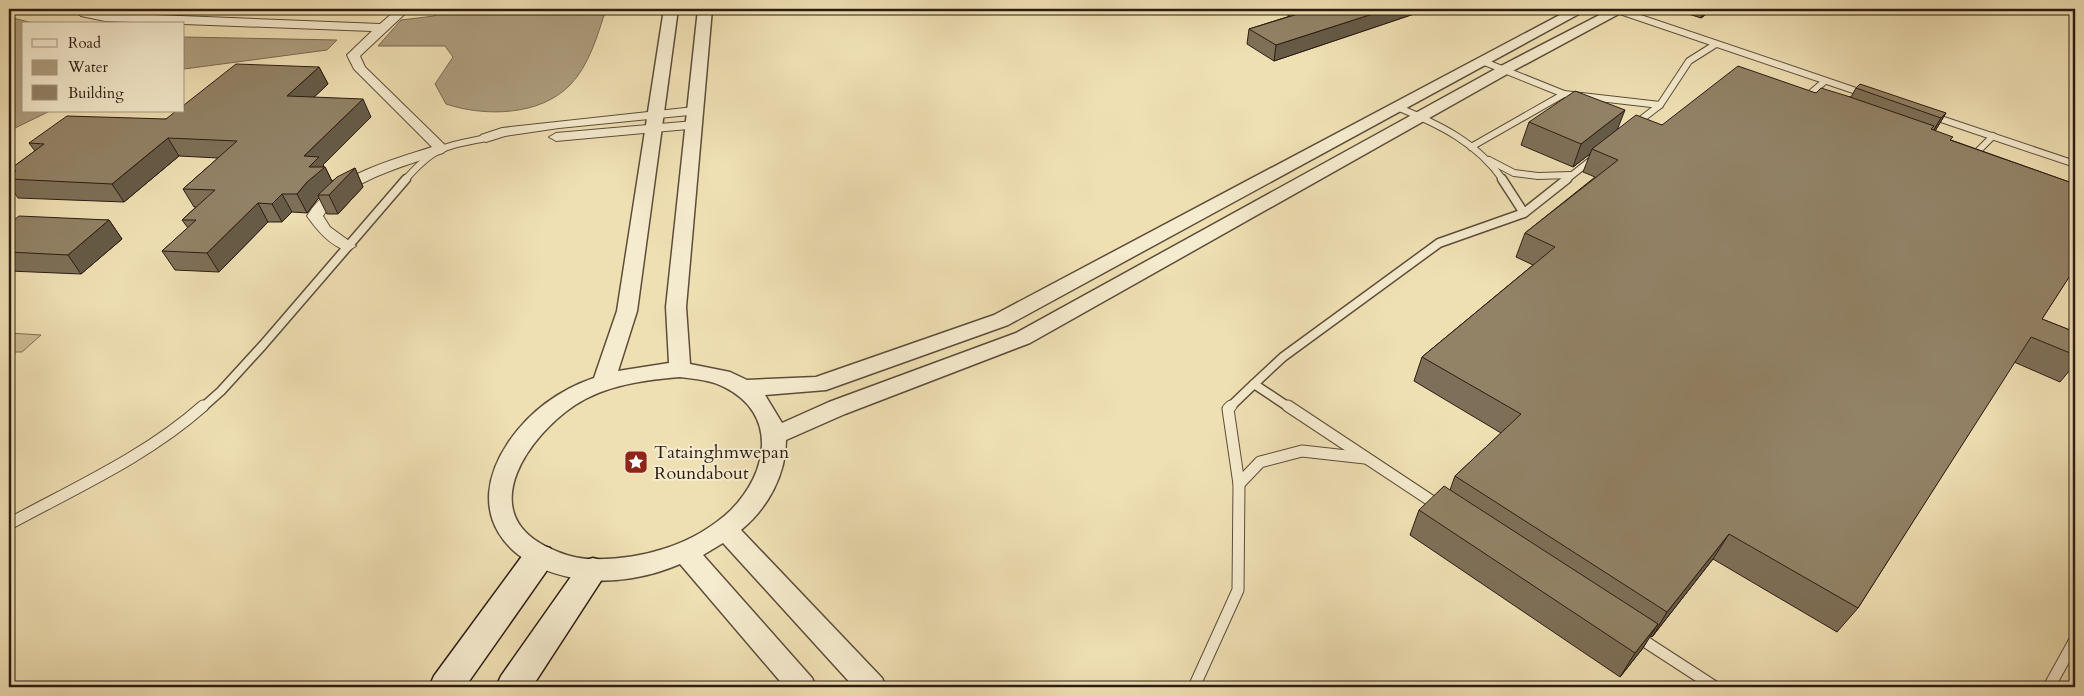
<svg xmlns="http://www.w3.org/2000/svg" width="2084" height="696" font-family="Cardo,serif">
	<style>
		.green { fill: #cebf98; stroke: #7e6e55 }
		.water { fill: #ad9d7d; stroke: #7a6952 }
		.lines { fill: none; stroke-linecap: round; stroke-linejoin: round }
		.service-far2-casing { stroke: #5e4d3a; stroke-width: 8 }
		.service-far1-casing { stroke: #5e4d3a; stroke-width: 11 }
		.service-casing { stroke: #5e4d3a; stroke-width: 13 }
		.minor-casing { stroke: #5e4d3a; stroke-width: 2 }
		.tertiary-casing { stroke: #5e4d3a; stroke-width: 3 }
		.secondary-casing { stroke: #2d1c12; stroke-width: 3 }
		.service-far2 { stroke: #f5ebce; stroke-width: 6 }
		.service-far1 { stroke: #f5ebce; stroke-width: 8 }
		.service { stroke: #f5ebce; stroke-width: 11 }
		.minor { fill: #f5ebce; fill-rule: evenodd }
		.tertiary { fill: #f5ebce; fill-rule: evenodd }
		.secondary { fill: #f5ebce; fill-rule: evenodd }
		.wall { fill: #7e7058; stroke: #2d1c12 }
		.shaded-wall { fill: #665b47; stroke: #2d1c12 }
		.building { fill: #928266; stroke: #2d1c12 }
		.labels { text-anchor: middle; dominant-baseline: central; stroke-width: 4; stroke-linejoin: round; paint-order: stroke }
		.poi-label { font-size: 18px; fill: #2d1c12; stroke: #f5ebce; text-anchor: start }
	</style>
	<rect width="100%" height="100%" fill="#efe0b4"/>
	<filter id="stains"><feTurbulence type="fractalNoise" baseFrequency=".004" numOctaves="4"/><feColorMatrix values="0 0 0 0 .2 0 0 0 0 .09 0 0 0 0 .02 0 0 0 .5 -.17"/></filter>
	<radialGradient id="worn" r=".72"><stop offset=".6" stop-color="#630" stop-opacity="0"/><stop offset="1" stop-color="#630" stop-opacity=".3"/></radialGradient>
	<!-- green -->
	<path class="green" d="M9,333L41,335L22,352H9Z"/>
	<!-- water -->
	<g class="water">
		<path d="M441,9H606C598,34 589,66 570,85C540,116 485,117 446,104L435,84L453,57L445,46H378L401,20L434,16Z"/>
		<path d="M9,17L37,24H24V111H50L9,131Z"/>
		<path d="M184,37L337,40L327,50L184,69Z"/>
	</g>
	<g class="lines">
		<!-- service-far2 casing -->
		<g class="service-far2-casing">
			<g id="service-far2">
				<path d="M1614,9L1865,94"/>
				<path d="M1482,61L1564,94L1660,105"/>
				<path d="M1804,99L1825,81"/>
				<path d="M1397,107C1438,124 1477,142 1503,180"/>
				<path d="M1932,116L2075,164"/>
				<path d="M1634,125L1660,105L1689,61L1716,44"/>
				<path d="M1471,147L1564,94"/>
				<path d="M1971,158L1993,136"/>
				<path d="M1489,160L1514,173L1538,176L1571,175"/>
				<path d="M405,180C435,146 443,147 486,138"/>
				<path d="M1566,180L1595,157"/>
			</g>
		</g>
		<!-- service-far1 casing -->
		<g class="service-far1-casing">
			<g id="service-far1">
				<path d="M1502,179L1524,213"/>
				<path d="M202,408L221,391L263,345L406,179"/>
				<path d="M1229,408L1254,384"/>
				<path d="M1290,408L1254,384L1283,357L1439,243L1524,213L1567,179"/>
			</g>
		</g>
		<!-- service casing -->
		<g class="service-casing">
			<g id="service">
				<path d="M1288,406L1439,506"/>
				<path d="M1239,484L1260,462L1302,451L1365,458"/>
				<path d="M9,524C75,488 147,456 203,406"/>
				<path d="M1638,637L1715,687"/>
				<path d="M1194,687L1238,590L1239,484L1228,409L1231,406"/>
				<path d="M2049,687L2075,640"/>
			</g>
		</g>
		<!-- minor casing -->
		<g class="minor-casing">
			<g id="minor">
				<path d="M73,9H86L105,13L380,24L397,9H410L360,56L365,67L448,148L443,153C407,165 343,182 323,216L330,227L356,246L348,251C330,246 317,230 307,216C332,175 389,161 432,147L354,69L347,55L372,31L105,21L81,16Z"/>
				<path d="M694,107L699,108L701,111L699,114L559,128L505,136L486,142L479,138L481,135L502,128Z"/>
				<path d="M694,121L701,125L699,128L556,141L549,137L556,133Z"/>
			</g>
		</g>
		<!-- tertiary casing -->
		<g class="tertiary-casing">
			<path id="tertiary" d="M664,9H678L637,311L618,371L669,363L666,307L698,9H712L686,307L690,364L730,372L747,380L816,377L994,315L1571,9H1588L1008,325L826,390L765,395L782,423L829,402L1016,333L1499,67L1611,9H1628L1509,73L1030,343L845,414L786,440C786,474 768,508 741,530L882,678L886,687H854L723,543L703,555L812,678L816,687H785L680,564C650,577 613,584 580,579C505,568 462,512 508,443C529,412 559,390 594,378L617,311ZM680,377C695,379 711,380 724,387C779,414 768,473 731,510C693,546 639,561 588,559C572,558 559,553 545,546C475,510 530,435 575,405C606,385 644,380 680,377Z"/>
		</g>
		<!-- secondary casing -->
		<g class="secondary-casing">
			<g id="secondary">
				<path d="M539,545L550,548L554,557L550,566L465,687H429L434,676L528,548Z"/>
				<path d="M593,558L604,561L608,570L532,687H496L501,676L582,561Z"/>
			</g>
		</g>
		<!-- service-far2 -->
		<use href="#service-far2" class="service-far2"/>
		<!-- service-far1 -->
		<use href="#service-far1" class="service-far1"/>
		<!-- service -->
		<use href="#service" class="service"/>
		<!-- minor -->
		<use href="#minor" class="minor"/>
		<!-- tertiary -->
		<use href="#tertiary" class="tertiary"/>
		<!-- secondary -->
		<use href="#secondary" class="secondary"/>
	</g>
	<!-- wall -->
	<g class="wall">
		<path d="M236,9H283L280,12L237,10Z"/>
		<path d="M352,9H397L391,11L352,10Z"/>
		<path d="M1275,9H1426V10L1274,61L1247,44L1249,29L1290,16Z"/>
		<path d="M1673,9H1713L1701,18Z"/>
		<path d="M319,67L328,84L314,97L371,117L323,165L324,167H325L332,181L355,168L363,187L338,214H327L319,198L317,200L307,213L292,212L282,222H268L219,272L175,270L162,251L188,228L182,220L196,207H194L183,189L218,158L179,156L124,202L18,198L9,185V176L11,175L9,172V170L35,151L29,143L166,119Z"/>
		<path d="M1856,88L1946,113L1935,131L1951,140L2075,184V273L2072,272L2042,319L2075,332V364L2060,382L2014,362L1858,608L1837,632L1713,559L1652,637L1650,636L1643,648L1620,677L1410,535L1419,510L1450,490L1455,476L1501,433L1414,381L1422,357L1533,265L1516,257L1525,233L1595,177L1583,172L1590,154L1573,167L1521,145L1529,122L1618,129L1662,125L1816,93L1851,97Z"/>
		<path d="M109,220L122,239L81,274L9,271V224Z"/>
	</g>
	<!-- shaded-wall -->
	<g class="shaded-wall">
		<path d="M390,9H397L391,11Z"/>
		<path d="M1388,9H1426V10L1274,61L1276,45Z"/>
		<path d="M1705,9H1713L1701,18Z"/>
		<path d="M319,67L328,84L296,114L287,96Z"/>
		<path d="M363,99L371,117L323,165L324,168L325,167L334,186L318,195L319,198L317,200L307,213L297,194L307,182L304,156Z"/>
		<path d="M1625,110L1616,133L1592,149L1590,154L1573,167L1581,144Z"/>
		<path d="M1946,113L1932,136L1927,141L1941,118Z"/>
		<path d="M168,138L179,156L124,202L112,184Z"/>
		<path d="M355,168L363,187L338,214L329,195Z"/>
		<path d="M282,194L292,212L282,222L272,204Z"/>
		<path d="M258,203L268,222L219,272L207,253Z"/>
		<path d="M109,220L122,239L81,274L68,255Z"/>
		<path d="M1729,534L1713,559L1652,637L1667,612Z"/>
		<path d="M1658,624L1643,648L1620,677L1635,653Z"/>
	</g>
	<!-- building -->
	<g class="building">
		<path d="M1309,9H1388L1276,45L1249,29L1311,10Z"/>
		<path d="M236,64L319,67L287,96L363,99L304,156L319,157L309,167H325L307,182L297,194H282L272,204L258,203L207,253L162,251L196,220H182L215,190L183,189L237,141L168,138L112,184L9,179V176L16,171L9,170L44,144L29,143L67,116L166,119L176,111H184V105Z"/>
		<path d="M1738,66L1816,93L1821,88L1847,96L1934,126L1931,129L1953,137L1950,140L2075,184V268L2042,319L2075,332V355L2031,337L1858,608L1729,534L1667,612L1455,476L1521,414L1422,357L1555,247L1525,233L1618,160L1592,149L1636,115L1662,125Z"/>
		<path d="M1860,84L1946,113L1941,118L1856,88Z"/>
		<path d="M1575,91L1625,110L1581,144L1529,122Z"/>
		<path d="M355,168L329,195H318L337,177Z"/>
		<path d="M19,216L109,220L68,255L9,252V224Z"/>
		<path d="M1444,486L1658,624L1635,653L1419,510Z"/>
	</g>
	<!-- icons -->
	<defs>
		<g id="sight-square" transform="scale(1.25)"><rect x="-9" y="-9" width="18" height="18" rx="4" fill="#8f2418" stroke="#f5ebce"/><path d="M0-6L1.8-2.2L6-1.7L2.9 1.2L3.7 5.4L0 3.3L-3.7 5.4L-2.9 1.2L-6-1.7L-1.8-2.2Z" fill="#fff"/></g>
	</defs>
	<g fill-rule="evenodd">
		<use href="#sight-square" x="636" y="462"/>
	</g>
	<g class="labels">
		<!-- poi labels -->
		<g class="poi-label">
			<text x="654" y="452">Tatainghmwepan<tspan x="654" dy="21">Roundabout</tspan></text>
		</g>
	</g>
	<!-- margin -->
	<rect width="2084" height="696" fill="none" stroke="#efe0b4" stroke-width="30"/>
	<rect x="10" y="10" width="2064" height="676" fill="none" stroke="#2d1c12" stroke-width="2.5"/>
	<rect x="15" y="15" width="2054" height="666" fill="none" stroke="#2d1c12"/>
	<!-- legend -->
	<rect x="22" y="22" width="162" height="90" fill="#f5ebce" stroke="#a59883"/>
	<rect x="32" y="39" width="25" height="8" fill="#f5ebce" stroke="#a59883"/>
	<text x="68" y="48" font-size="15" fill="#2d1c12">Road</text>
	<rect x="32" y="60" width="25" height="15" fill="#ad9d7d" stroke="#a59883"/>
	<text x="68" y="72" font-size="15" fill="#2d1c12">Water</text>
	<rect x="32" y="85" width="25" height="15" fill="#928266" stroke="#a59883"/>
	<text x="68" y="98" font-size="15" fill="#2d1c12">Building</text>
	<rect width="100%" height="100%" filter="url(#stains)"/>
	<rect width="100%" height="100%" fill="url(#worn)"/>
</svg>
